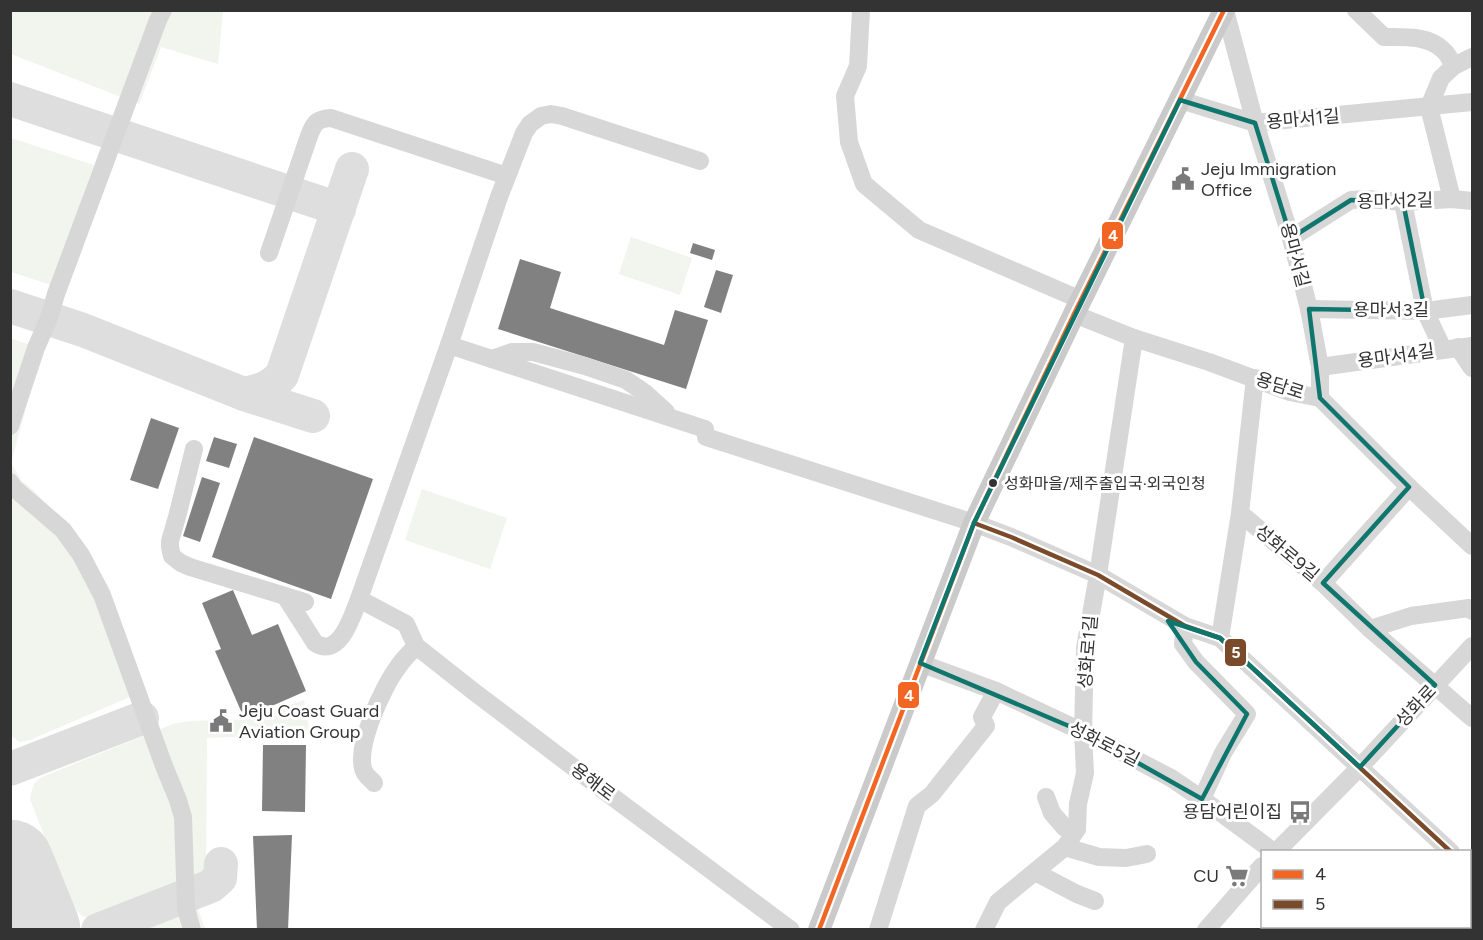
<svg xmlns="http://www.w3.org/2000/svg" width="1483" height="940" font-family="Figtree,'Noto Sans KR',sans-serif">
	<style>
		.green { fill: #f1f5ed }
		.lines { fill: none; stroke-linecap: round; stroke-linejoin: round }
		.taxiway { stroke: #dedede; stroke-width: 34 }
		.runway { stroke: #dedede; stroke-width: 87 }
		.building { fill: #818181 }
		.minor { stroke: #d7d7d7; stroke-width: 18 }
		.major { stroke: #cacaca; stroke-width: 22 }
		.bus-1-casing { stroke: #fff; stroke-width: 9 }
		.bus-2-casing { stroke: #fff; stroke-width: 9 }
		.bus-1 { stroke: #f26522; stroke-width: 4.5 }
		.bus-2 { stroke: #7a4b2a; stroke-width: 4.5 }
		.marked { fill: none; stroke: #0f766e; stroke-width: 4.5; stroke-linejoin: round }
		.bus-dot { fill: #333; stroke: #fff; stroke-width: 2 }
		.labels { text-anchor: middle; dominant-baseline: central; stroke-width: 6; stroke-linejoin: round; paint-order: stroke }
		.bus-label { font-size: 16px; fill: #333; stroke: #fff; text-anchor: start }
		.street-label { font-size: 18px; fill: #333; stroke: #fff }
		.poi-label { font-size: 18px; fill: #333; stroke: #fff; text-anchor: start }
		.line-badge { stroke: #fff; stroke-width: 2 }
		.badge-label { font-size: 16px; text-anchor: middle; font-weight: bold; fill: #fff }
	</style>
	<rect width="100%" height="100%" fill="#fff"/>
	<!-- green -->
	<g class="green">
		<path d="M10,11H223L218,64L161,47L139,104L11,54Z"/>
		<path d="M11,138L94,165L51,285L11,272Z"/>
		<path d="M631,237L692,258L680,295L619,274Z"/>
		<path d="M10,338L42,349L11,463H10Z"/>
		<path d="M11,463L21,480L34,491L65,523L146,690L30,740L20,742L10,735Z"/>
		<path d="M422,489L507,518L490,569L405,540Z"/>
		<path d="M304,700L310,734L207,738L206,878L98,920C85,921 75,911 69,900L30,799C32,789 33,782 42,777L173,724L189,721L251,719Z"/>
		<path d="M196,903L205,929L126,930Z"/>
	</g>
	<g class="lines">
		<!-- taxiway -->
		<g class="taxiway">
			<path d="M10,99L339,209"/>
			<path d="M10,306L83,330L244,394L313,416"/>
			<path d="M244,394C260,391 272,387 282,375L352,169"/>
			<path d="M10,769L142,718"/>
			<path d="M32,918L41,930"/>
			<path d="M98,930L211,886L220,878L221,864"/>
		</g>
		<!-- runway -->
		<path class="runway" d="M10,863L37,930"/>
	</g>
	<!-- building -->
	<g class="building">
		<path d="M693,243L715,250L712,260L690,253Z"/>
		<path d="M520,259L561,272L550,308L664,345L675,310L708,320L686,389L498,329Z"/>
		<path d="M716,270L733,275L721,313L704,307Z"/>
		<path d="M151,418L179,428L158,489L130,480Z"/>
		<path d="M214,437L237,444L229,468L206,461Z"/>
		<path d="M254,437L373,479L331,599L212,557Z"/>
		<path d="M202,477L220,483L200,542L183,536Z"/>
		<path d="M233,590L252,635L278,624L306,691L244,718L215,651L221,649L202,603Z"/>
		<path d="M263,745H306L305,812L262,811Z"/>
		<path d="M292,835L288,930H257L253,836Z"/>
	</g>
	<g class="lines">
		<!-- minor -->
		<g class="minor">
			<path d="M861,10L858,66L845,96L849,142L864,184L919,230L1081,300"/>
			<path d="M1225,10L1255,123L1291,238L1309,309L1320,367V398"/>
			<path d="M1356,10L1384,37C1403,37 1428,35 1443,50C1448,54 1451,61 1454,66"/>
			<path d="M1180,100L1255,123L1472,102"/>
			<path d="M700,161L562,116L551,114L541,116L530,124L524,133L499,197L449,345L359,599L406,624L416,646L473,691L614,798L791,930"/>
			<path d="M1452,199L1429,107L1441,78L1454,66L1472,57"/>
			<path d="M1403,202L1425,311L1443,349"/>
			<path d="M1291,238L1351,200L1367,199L1403,202L1452,199L1472,201"/>
			<path d="M269,253L309,136C314,123 316,119 331,118L507,176"/>
			<path d="M1309,309L1425,311L1472,305"/>
			<path d="M1074,314L1134,338L1209,362L1290,392L1320,398L1409,487L1472,546"/>
			<path d="M449,345L705,429L706,437L974,523L1011,537L1098,575L1185,626L1220,638L1451,852"/>
			<path d="M1458,347L1472,368"/>
			<path d="M492,359L512,352H533L585,366L626,380L645,393L666,412"/>
			<path d="M1320,367L1472,346"/>
			<path d="M10,426L36,348L49,318L56,294L158,20L163,10"/>
			<path d="M194,449L177,517L170,541V547L172,556L181,563L190,567L305,602"/>
			<path d="M10,482L14,488L63,530L81,555L102,595L164,766L178,800L183,817L186,908L192,930"/>
			<path d="M1240,513L1323,583L1370,629L1472,718"/>
			<path d="M1323,583L1409,487"/>
			<path d="M285,596L315,643C340,659 352,616 359,599"/>
			<path d="M1185,626L1183,644L1196,662L1247,714L1223,753L1202,799"/>
			<path d="M1370,629L1411,616L1469,608L1472,611"/>
			<path d="M1220,638L1240,513L1255,378"/>
			<path d="M920,663L996,691L1083,732L1171,778L1202,799L1274,852"/>
			<path d="M374,783C372,780 367,777 365,773C352,752 384,685 398,667C403,659 410,653 416,646"/>
			<path d="M1046,797L1052,813L1065,828L1077,829"/>
			<path d="M1065,847L1099,857L1126,858L1147,854"/>
			<path d="M1276,852L1360,767L1472,646"/>
			<path d="M1470,869L1472,872"/>
			<path d="M1035,872L1077,894L1095,901"/>
			<path d="M1371,926L1375,930"/>
			<path d="M878,930L917,806L932,794L986,726L982,717L996,691"/>
			<path d="M984,930L998,902L1065,847L1077,829L1078,804L1085,773L1083,732L1085,648L1098,575L1134,338"/>
			<path d="M1206,930L1262,866"/>
		</g>
		<!-- major -->
		<path class="major" d="M819,930L974,523L1074,314L1224,10"/>
		<!-- bus-1 casing -->
		<g class="bus-1-casing">
			<path id="bus-1" d="M819,930L974,523L1074,314L1224,10"/>
		</g>
		<!-- bus-2 casing -->
		<g class="bus-2-casing">
			<path id="bus-2" d="M974,523L1011,537L1098,575L1185,626L1220,638L1451,852"/>
		</g>
		<!-- bus-1 -->
		<use href="#bus-1" class="bus-1"/>
		<!-- bus-2 -->
		<use href="#bus-2" class="bus-2"/>
	</g>
	<!-- marked area -->
	<path class="marked" d="M1180,100L1255,123L1291,238L1351,200L1403,202L1425,311L1309,309L1320,398L1409,487L1323,583L1435,685L1360,767L1220,638L1168,621L1196,662L1247,714L1202,799L1083,732L920,663L974,523Z"/>
	<!-- icons -->
	<defs>
		<g id="civic-bare" transform="scale(1.8)"><path d="M-.6-6.5H3V-4.5H.6V-3L4-1V1h2V6H-6V1h2V-1L-.6-3ZM-1.2 2.5V6h2.4V2.5Z" fill="#7a7a7a" stroke="#fff" stroke-width="2.5" paint-order="stroke"/></g>
		<g id="bus-bare" transform="scale(1.8)"><path d="M-5-6H5V4H4V6H2V4H-2V6H-4V4H-5ZM-3.5-4V0h7V-4ZM-3.5 1.2v1.5H-2V1.2ZM2 1.2v1.5H3.5V1.2Z" fill="#7a7a7a" stroke="#fff" stroke-width="2.5" paint-order="stroke"/></g>
		<g id="supermarket-bare" transform="scale(1.8)"><path d="M-6-5.5h2.5l.6 2H6L4.5 2H-2.5L-4.4-4H-6ZM-1.5 3.2a1.3 1.3 0 1 0 .1 0ZM3 3.2a1.3 1.3 0 1 0 .1 0Z" fill="#7a7a7a" stroke="#fff" stroke-width="2.5" paint-order="stroke"/></g>
	</defs>
	<g fill-rule="evenodd">
		<use href="#civic-bare" x="1183" y="179"/>
		<use href="#civic-bare" x="221" y="721"/>
		<use href="#bus-bare" x="1300" y="812"/>
		<use href="#supermarket-bare" x="1237" y="876"/>
	</g>
	<!-- markers -->
	<circle class="bus-dot" cx="993" cy="483" r="5"/>
	<g class="labels">
		<!-- bus labels -->
		<g class="bus-label">
			<text x="1004" y="483">성화마을/제주출입국·외국인청</text>
		</g>
		<!-- street labels -->
		<g class="street-label">
			<text transform="translate(1303 119) rotate(-5)">용마서1길</text>
			<text transform="translate(1395 201) rotate(-1)">용마서2길</text>
			<text transform="translate(1295 255) rotate(75)">용마서길</text>
			<text x="1391" y="310">용마서3길</text>
			<text transform="translate(1396 356) rotate(-8)">용마서4길</text>
			<text transform="translate(1280 386) rotate(18)">용담로</text>
			<text transform="translate(1287 553) rotate(40)">성화로9길</text>
			<text transform="translate(1088 652) rotate(-85)">성화로1길</text>
			<text transform="translate(1416 706) rotate(-47)">성화로</text>
			<text transform="translate(1104 744) rotate(27)">성화로5길</text>
			<text transform="translate(593 782) rotate(37)">용해로</text>
		</g>
		<!-- poi labels -->
		<g class="poi-label">
			<text x="1201" y="169">Jeju Immigration<tspan x="1201" dy="21">Office</tspan></text>
			<text x="239" y="711">Jeju Coast Guard<tspan x="239" dy="21">Aviation Group</tspan></text>
			<text x="1282" y="812" text-anchor="end">용담어린이집</text>
			<text x="1219" y="876" text-anchor="end">CU</text>
		</g>
	</g>
	<g class="line-badge">
		<rect x="1101" y="221" width="23" height="29" rx="6" fill="#f26522"/>
		<rect x="1224" y="638" width="23" height="29" rx="6" fill="#7a4b2a"/>
		<rect x="897" y="681" width="23" height="28" rx="6" fill="#f26522"/>
	</g>
	<g class="badge-label">
		<text x="1113" y="241">4</text>
		<text x="1236" y="658">5</text>
		<text x="909" y="701">4</text>
	</g>
	<!-- border -->
	<rect width="1483" height="940" fill="none" stroke="#333333" stroke-width="24"/>
	<!-- legend -->
	<rect x="1261" y="850" width="210" height="78" fill="#ffffff" stroke="#adadad" stroke-width="1.5"/>
	<rect x="1273" y="870" width="30" height="9" fill="#f26522" stroke="#adadad" stroke-width="1.5"/>
	<text x="1315" y="880" font-size="18" fill="#333333">4</text>
	<rect x="1273" y="900" width="30" height="9" fill="#7a4b2a" stroke="#adadad" stroke-width="1.5"/>
	<text x="1315" y="910" font-size="18" fill="#333333">5</text>
</svg>
